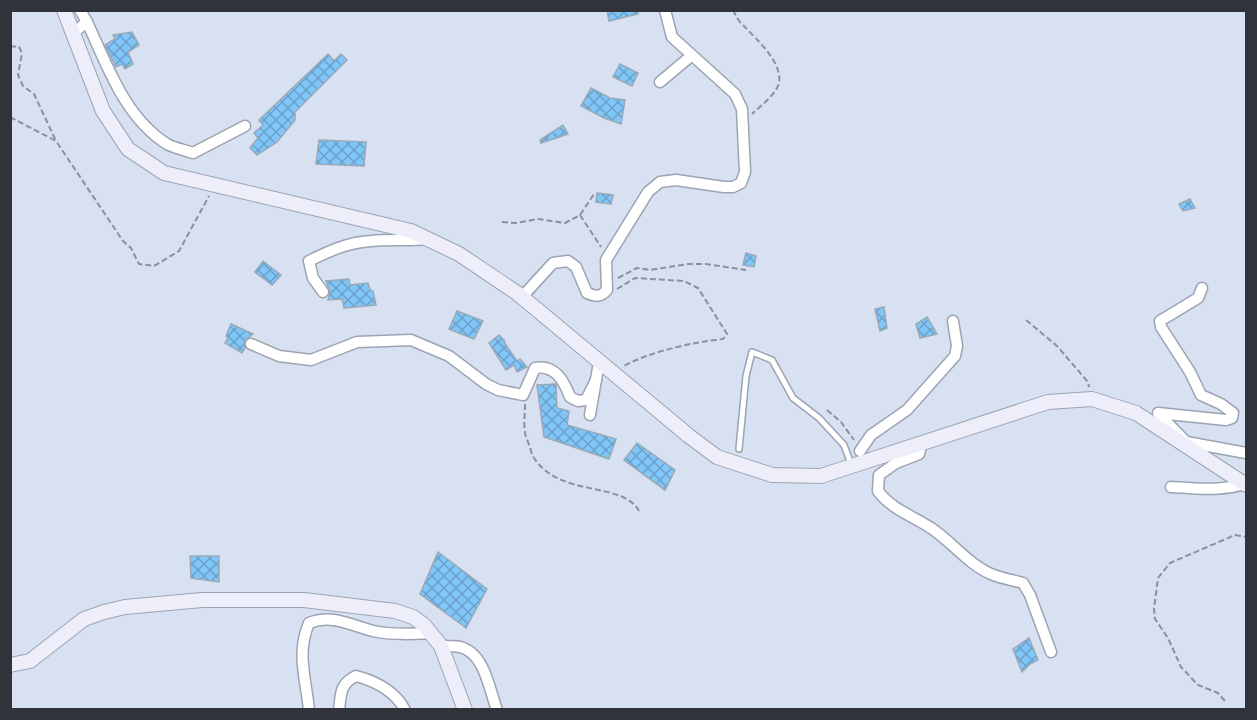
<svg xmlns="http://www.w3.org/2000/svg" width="1257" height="720" font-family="'PT Sans',sans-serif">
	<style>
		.building { fill: url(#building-cross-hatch); stroke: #9aa9b5; stroke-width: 1.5 }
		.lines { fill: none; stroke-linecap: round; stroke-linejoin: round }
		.lane-casing { stroke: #9ca4b3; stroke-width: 8 }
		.street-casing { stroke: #9ca4b3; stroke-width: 13 }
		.secondary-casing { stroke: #9ca4b3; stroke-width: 16 }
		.path { stroke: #8a919d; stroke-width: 2; stroke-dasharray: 6 3; stroke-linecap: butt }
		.lane { stroke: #fff; stroke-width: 5 }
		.street { stroke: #fff; stroke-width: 10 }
		.secondary { stroke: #edeefa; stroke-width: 14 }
	</style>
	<defs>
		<pattern id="building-cross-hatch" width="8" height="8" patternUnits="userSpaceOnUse" patternTransform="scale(1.5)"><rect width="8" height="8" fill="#81c6f9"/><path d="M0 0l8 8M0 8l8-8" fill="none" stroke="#6aa1cb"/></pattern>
	</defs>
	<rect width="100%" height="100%" fill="#d8e1f2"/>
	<!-- building -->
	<g class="building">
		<path d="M607,10H638V14L609,21Z"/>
		<path d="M132,32L139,45L128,52L133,64L125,69L122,64L116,67L105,45L115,39L113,35Z"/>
		<path d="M328,54L334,61L341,54L347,60L295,112V120L277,142L257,155L250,148L258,138L254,133L263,125L259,120Z"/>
		<path d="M620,64L638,73L632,86L613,77Z"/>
		<path d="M591,88L610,98L625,100L621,124L604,118L581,106Z"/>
		<path d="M563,125L568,134L541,143L540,140Z"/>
		<path d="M319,140L366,142L364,166L316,164Z"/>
		<path d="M597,193L613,195L611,204L596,202Z"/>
		<path d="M1190,199L1195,208L1183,211L1179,204Z"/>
		<path d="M746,253L756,256L754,267L743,265Z"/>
		<path d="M263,261L281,275L272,285L255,272Z"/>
		<path d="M349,279L350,285L368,283L370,290L373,291L376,305L344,308L342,299L328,300L330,292L326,281Z"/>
		<path d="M884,307L887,328L880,331L875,309Z"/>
		<path d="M457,311L483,321L474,339L449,329Z"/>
		<path d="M927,317L937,334L920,338L916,324Z"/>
		<path d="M231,324L253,334L244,341L245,348L242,353L225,343L228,338L226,336Z"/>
		<path d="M499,335L505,341L504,342L517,361L520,359L527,367L517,372L514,365L506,370L489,343Z"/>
		<path d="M556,384L557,408L569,411L567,425L616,439L609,459L544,437L537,385Z"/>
		<path d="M637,443L675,470L665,490L624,460Z"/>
		<path d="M438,552L487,589L466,628L420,594Z"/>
		<path d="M190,556H219V582L191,578Z"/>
		<path d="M1029,638L1038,660L1030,664L1022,672L1013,649Z"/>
	</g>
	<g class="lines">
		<!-- lane casing -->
		<g class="lane-casing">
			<path id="lane" d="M739,449L746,376L752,352L772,360L793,398L819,418L844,445L851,464"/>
		</g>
		<!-- street casing -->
		<g class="street-casing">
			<g id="street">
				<path d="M80,10L87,22"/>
				<path d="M73,33L87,22C107,65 125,118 167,144C174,148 185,150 193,153L245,126"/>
				<path d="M660,82L691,56"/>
				<path d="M323,292L313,278L309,261C329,251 349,242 371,241C390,239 409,241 428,239"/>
				<path d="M522,297L553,263L568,261L576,267L587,293C596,297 601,297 607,290L606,260L648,192L660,182L676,180L724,187H733L741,183L745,172L742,109L735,94L672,37L665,10"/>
				<path d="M251,344L279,356L311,360L357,342L411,340L449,356L486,384L498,390L523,395L535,368C555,364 564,381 570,397L578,401L586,400L596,380"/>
				<path d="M590,415L599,362"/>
				<path d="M1181,441L1246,453"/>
				<path d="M1186,442L1158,413L1226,420L1232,418L1233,413L1221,404L1201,395L1190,372L1161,327L1160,321L1198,298L1202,288"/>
				<path d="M922,443L919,454L896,463L879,475L878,491C891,509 913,516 931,528C952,542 968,564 991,574C1000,578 1012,580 1023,583L1030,595L1051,652"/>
				<path d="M860,451L871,435L907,410L955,356L957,346L953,321"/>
				<path d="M1171,487C1199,488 1217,492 1245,484"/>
				<path d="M441,646C447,646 454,646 460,647C485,653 489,689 497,710"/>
				<path d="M309,710C306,679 296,653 309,623C332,614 350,625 373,631C392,635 412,634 430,633"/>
				<path d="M339,710C341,693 340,684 356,676C375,681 395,691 405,710"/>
			</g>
		</g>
		<!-- secondary casing -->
		<g class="secondary-casing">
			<g id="secondary">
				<path d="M64,10L103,111L128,149L164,173L411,231L459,254L517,293L689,436L717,457L772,475L821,476L1048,402L1092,399L1136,413L1246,485"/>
				<path d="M10,665L30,661L84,619L104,612L125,607L202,600H304L395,611L413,617L424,625L441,646L465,710"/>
			</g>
		</g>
		<!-- path -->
		<g class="path">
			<path d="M733,10C736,16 739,22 744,26C756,39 786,65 778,86C773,97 760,106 752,114"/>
			<path d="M10,46L19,47L22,53L18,75L23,86L34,94L56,141"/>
			<path d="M10,117L56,141L123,241L131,248L139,264L154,266L179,251L209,196"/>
			<path d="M580,215L601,247"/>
			<path d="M502,222L516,223L538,219L565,223L580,215L594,194"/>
			<path d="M618,278L637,268L650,270L688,264H706L746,270"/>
			<path d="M617,289L635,278L684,281L698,288L727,334L723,339C693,342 648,352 622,367"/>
			<path d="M1026,320L1057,346L1088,382L1089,387"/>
			<path d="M525,404C525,415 523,427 526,437C529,443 531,453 534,458C560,498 623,481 639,511"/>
			<path d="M827,410L841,422L854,440"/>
			<path d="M1225,701L1218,693L1198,685L1181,667L1168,638L1155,619L1154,609L1158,578L1170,563L1235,535L1246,537"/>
		</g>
		<!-- lane -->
		<use href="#lane" class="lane"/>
		<!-- street -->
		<use href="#street" class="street"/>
		<!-- secondary -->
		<use href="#secondary" class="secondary"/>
	</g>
	<!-- border -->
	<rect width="1257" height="720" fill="none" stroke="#30333a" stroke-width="24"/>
</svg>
